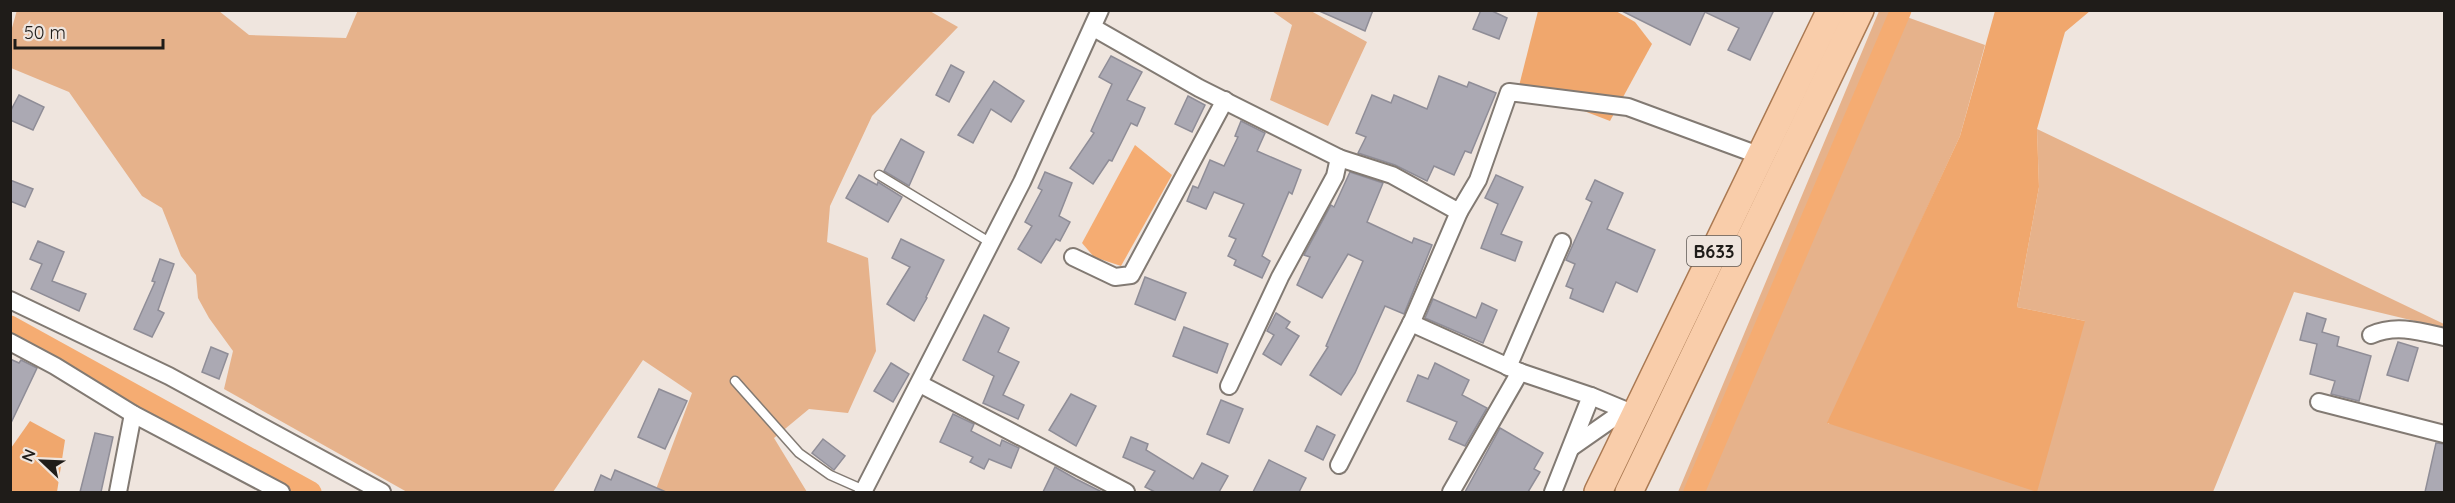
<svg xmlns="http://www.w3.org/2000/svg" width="2455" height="503" font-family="Quicksand,sans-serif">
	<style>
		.green { fill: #e6b28b }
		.forest { fill: #f0a76d }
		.water { fill: #f5ac72 }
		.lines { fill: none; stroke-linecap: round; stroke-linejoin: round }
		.canal { stroke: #f5ac72; stroke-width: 21 }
		.building { fill: #aba9b3; stroke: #8f8d97; stroke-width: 1.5 }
		.service-casing { stroke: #827a73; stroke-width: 11 }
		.minor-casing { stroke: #827a73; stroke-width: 20 }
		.primary-casing { stroke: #aa7952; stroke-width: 30 }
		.service { stroke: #fff; stroke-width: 8 }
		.minor { stroke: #fff; stroke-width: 16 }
		.primary { stroke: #f9cdaa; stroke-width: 27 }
		.labels { text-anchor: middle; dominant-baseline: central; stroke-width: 4.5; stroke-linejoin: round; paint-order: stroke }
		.shield { fill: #efe5de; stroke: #5d5854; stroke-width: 1.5 }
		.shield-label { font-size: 18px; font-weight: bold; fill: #1f1c19 }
	</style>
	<rect width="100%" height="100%" fill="#efe5de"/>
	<!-- green -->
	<g class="green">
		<path d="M17,10L219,11L249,35L346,38L358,10H928L958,27L872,116L830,206L827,242L868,258L876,351L848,413L809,409L774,438L807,492H655L692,393L643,360L553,492H407L224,389L233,351L209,318L198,298L196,275L181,256L162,208L142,196L69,92L11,68L10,35Z"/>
		<path d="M1272,11H1311L1367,42L1328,126L1270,100L1292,25Z"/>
		<path d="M1879,11H1890L1985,45L1960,136L1828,424L2085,321L2017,307L2039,187L2037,129L2444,324V328L2294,292L2213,492H1678Z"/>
	</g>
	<!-- forest -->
	<g class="forest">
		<path d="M1538,11H1616L1635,22L1652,44L1610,121L1519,86Z"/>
		<path d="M1995,11H2090L2065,32L2037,129L2039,187L2017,307L2085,321L2037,492L1827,423L1960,136Z"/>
		<path d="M30,421L65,440L57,492H11V448Z"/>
	</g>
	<!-- water -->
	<path class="water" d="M1135,145L1172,175L1121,266L1094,257L1082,243Z"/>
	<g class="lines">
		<!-- canal -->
		<g class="canal">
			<path d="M10,326L311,492"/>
			<path d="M1694,492L1901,10"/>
		</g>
	</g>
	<!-- building -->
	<g class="building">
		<path d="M1317,10H1373L1365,31Z"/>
		<path d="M1481,10H1490L1507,18L1499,39L1473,29Z"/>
		<path d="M1620,10H1774L1750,60L1728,50L1739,28L1705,12L1690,45Z"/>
		<path d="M1111,56L1142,72L1127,100L1145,108L1137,126L1131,123L1112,161L1109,160L1093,184L1070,168L1094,133L1091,131L1112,84L1099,77Z"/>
		<path d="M951,65L964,72L949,102L936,95Z"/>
		<path d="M1439,76L1467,87L1469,82L1496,93L1471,153L1465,151L1454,175L1434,166L1427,181L1395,165L1358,153L1366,137L1356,133L1372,95L1391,103L1394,95L1427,109Z"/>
		<path d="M994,81L1024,101L1011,122L991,109L973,143L958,135Z"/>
		<path d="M19,95L44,107L33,130L10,120V112Z"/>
		<path d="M1188,96L1205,105L1192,132L1175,124Z"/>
		<path d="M1241,121L1265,133L1257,151L1301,170L1292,194L1289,192L1262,256L1270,261L1262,278L1234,265L1236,260L1228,256L1236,239L1229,236L1244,204L1214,192L1206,209L1187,201L1193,186L1198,188L1210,160L1224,166L1238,137L1235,136Z"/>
		<path d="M901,139L924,152L909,186L884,171Z"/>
		<path d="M1045,172L1072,183L1059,216L1070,222L1060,241L1056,239L1041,263L1018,249L1032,226L1025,222L1042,190L1038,188Z"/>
		<path d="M1350,172L1383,183L1367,222L1412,243L1414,238L1432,245L1404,314L1385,306L1355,373L1341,395L1310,375L1328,347L1326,346L1363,261L1348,254L1322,298L1297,285L1310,257L1304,255L1331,205L1334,207Z"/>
		<path d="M859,175L877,185L878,182L902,197L888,222L846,198Z"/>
		<path d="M1496,175L1523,187L1501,234L1522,242L1515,261L1481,248L1498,204L1485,198Z"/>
		<path d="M10,180L33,189L25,207L10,201Z"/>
		<path d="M1595,180L1623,193L1607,229L1655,250L1637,292L1616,282L1603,312L1570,298L1573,289L1566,286L1575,264L1566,260L1592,202L1586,199Z"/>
		<path d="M901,239L944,260L926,297L927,298L914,321L887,304L910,267L892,258Z"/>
		<path d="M38,241L64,252L52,281L86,294L79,311L31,289L42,264L30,259Z"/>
		<path d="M160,259L174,264L158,310L164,313L152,337L134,329L155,282L152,281Z"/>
		<path d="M1145,277L1186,293L1175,320L1135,304Z"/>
		<path d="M1433,299L1476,318L1482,303L1497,310L1483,343L1425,318Z"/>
		<path d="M1276,313L1290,322L1286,328L1299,336L1281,365L1263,354L1274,335L1267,331Z"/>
		<path d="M2307,313L2326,319L2322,332L2339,337L2337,346L2371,356L2359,401L2331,394L2335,381L2310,374L2317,344L2300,340Z"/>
		<path d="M984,315L1009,328L998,352L1019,362L1003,395L1024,405L1018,419L983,403L994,376L963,360Z"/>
		<path d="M1184,327L1228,344L1217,373L1173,356Z"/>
		<path d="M2398,342L2418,348L2408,381L2387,375Z"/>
		<path d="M211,347L228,354L219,379L202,372Z"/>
		<path d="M10,359L19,363L21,360L37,368L10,425Z"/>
		<path d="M891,363L909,374L893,402L874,391Z"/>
		<path d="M1435,363L1469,380L1462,395L1487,408L1465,446L1449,439L1457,422L1407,401L1418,375L1428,379Z"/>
		<path d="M659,389L687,401L665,449L638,437Z"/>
		<path d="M1071,394L1096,406L1076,446L1049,430Z"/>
		<path d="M1221,400L1243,409L1229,443L1207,434Z"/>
		<path d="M953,414L974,424L971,431L1000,446L1002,440L1019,448L1011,468L989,459L984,469L970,462L973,457L940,442Z"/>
		<path d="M1317,426L1335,435L1323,460L1305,451Z"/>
		<path d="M1500,428L1543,453L1534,469L1540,472L1528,492H1465Z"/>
		<path d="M95,433L113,437L101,492H80Z"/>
		<path d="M1131,437L1148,444L1146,450L1193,479L1202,463L1228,476L1219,492H1155L1145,487L1155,471L1123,457Z"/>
		<path d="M823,439L845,456L834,470L812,453Z"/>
		<path d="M2436,443L2445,444V492H2425Z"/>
		<path d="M1269,460L1306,478L1299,492H1253Z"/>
		<path d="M1055,467L1076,479L1102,492H1043Z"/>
		<path d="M615,470L666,492H594L601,475L611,480Z"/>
	</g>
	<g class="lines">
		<!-- service casing -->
		<g class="service-casing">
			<g id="service">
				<path d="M879,175L991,243"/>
				<path d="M735,381L799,453L830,475L864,490"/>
			</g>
		</g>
		<!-- minor casing -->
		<g class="minor-casing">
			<g id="minor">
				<path d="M1094,28L1199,88L1339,158L1335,176L1280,277L1229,386"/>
				<path d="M1339,158L1392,175L1459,212L1478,180L1509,92L1628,107L1761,156"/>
				<path d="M1073,257L1115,277L1131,275L1225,100"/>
				<path d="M10,300L169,376L382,492"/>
				<path d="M1411,323L1520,372L1591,396L1553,492"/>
				<path d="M2371,335C2395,324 2419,331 2444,337"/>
				<path d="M10,342L55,366L133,414L281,492"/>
				<path d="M1508,367L1562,242"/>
				<path d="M920,384L1126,492"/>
				<path d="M1591,396L1632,413"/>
				<path d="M2319,402L2444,434"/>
				<path d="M1572,447L1625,410"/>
				<path d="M1339,465L1413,319L1459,212"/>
				<path d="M118,492L133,414"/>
				<path d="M863,492L1022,182L1100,10"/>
				<path d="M1451,492L1520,372"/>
			</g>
		</g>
		<!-- primary casing -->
		<g class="primary-casing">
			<g id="primary">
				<path d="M1598,492L1831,10"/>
				<path d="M1629,492L1860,10"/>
			</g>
		</g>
		<!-- service -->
		<use href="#service" class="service"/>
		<!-- minor -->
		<use href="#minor" class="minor"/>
		<!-- primary -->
		<use href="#primary" class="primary"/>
	</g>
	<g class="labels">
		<!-- shield labels -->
		<rect class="shield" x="1687" y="236" width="54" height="30" rx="4.5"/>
		<g class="shield-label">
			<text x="1714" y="251">B633</text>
		</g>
	</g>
	<!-- border -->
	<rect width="2455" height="503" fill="none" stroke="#1f1c19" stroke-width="24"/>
	<!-- north arrow -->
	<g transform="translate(42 461) rotate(293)" stroke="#efe5de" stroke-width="4.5" paint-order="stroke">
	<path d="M0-4.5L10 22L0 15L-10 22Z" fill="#1f1c19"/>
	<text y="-9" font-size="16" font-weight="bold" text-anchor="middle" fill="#1f1c19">N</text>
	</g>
	<!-- scale -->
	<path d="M15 39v9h148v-9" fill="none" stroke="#1f1c19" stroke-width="3"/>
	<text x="24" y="39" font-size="18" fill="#1f1c19" stroke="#efe5de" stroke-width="4.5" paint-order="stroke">50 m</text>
</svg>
